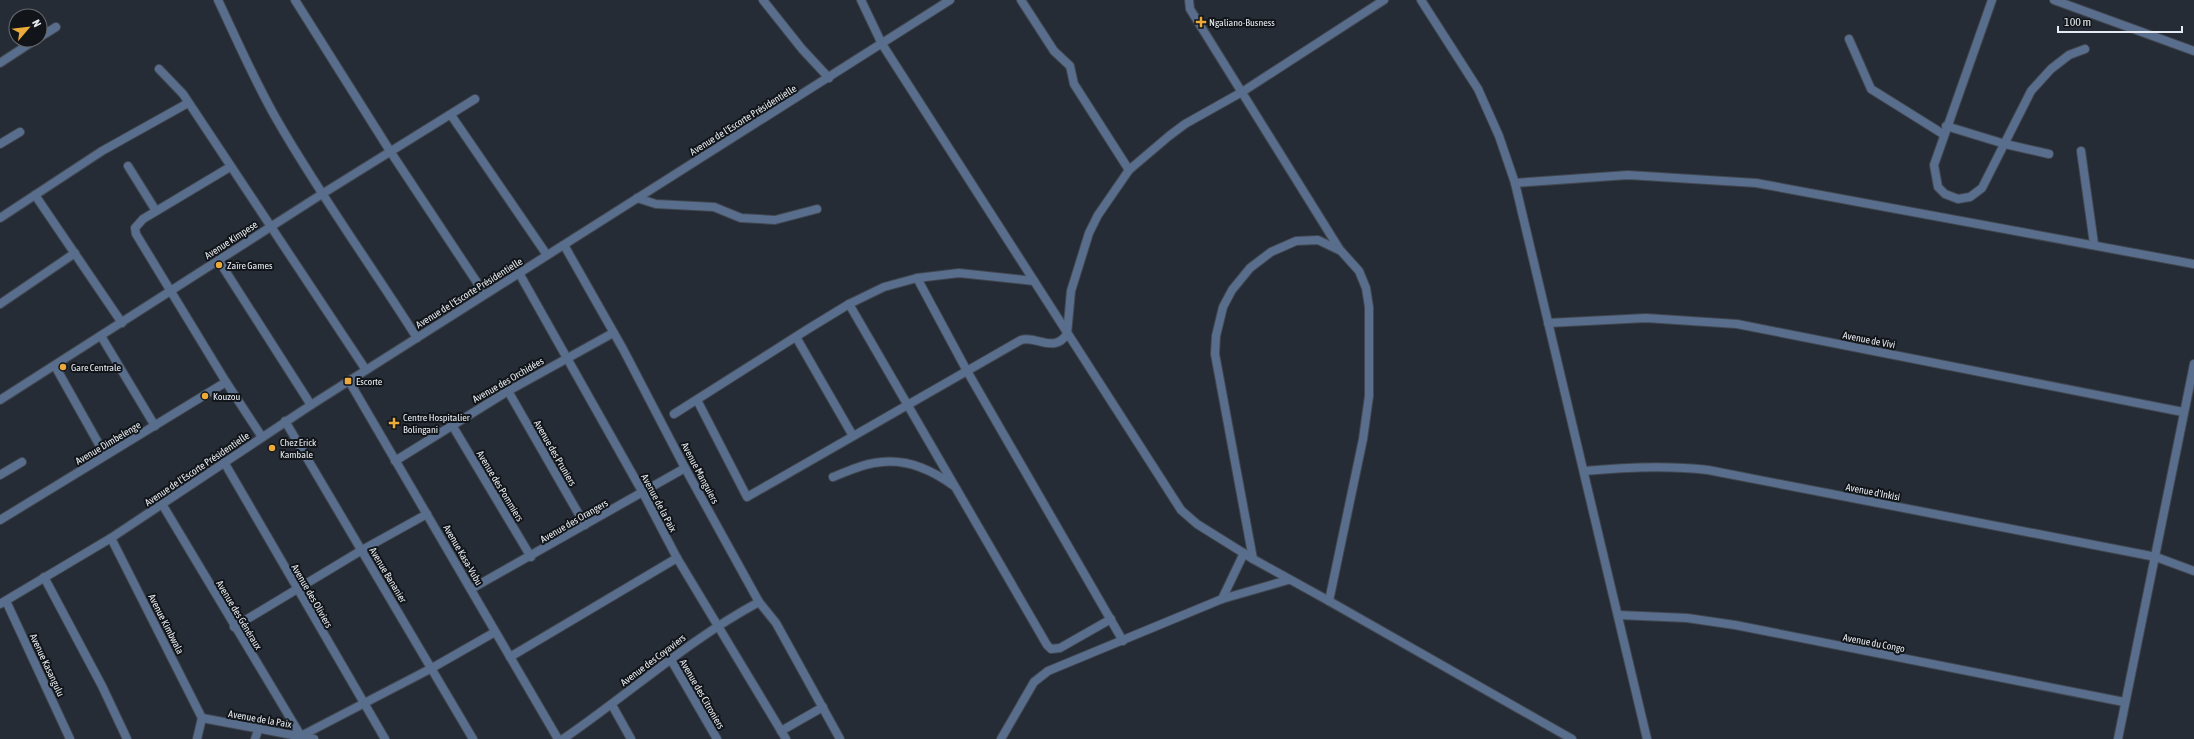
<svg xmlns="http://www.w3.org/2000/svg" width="2194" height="739" font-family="'Asap Condensed',sans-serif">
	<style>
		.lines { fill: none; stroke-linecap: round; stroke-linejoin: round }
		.minor-casing { stroke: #414750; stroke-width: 10 }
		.minor { stroke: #586e8c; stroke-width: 8 }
		.poi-dot { fill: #ebaa39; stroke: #111519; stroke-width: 1.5 }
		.labels { text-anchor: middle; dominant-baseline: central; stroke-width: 4; stroke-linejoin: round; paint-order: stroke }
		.poi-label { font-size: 10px; fill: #e6ebf1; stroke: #111519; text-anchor: start }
		.street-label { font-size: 10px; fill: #e6ebf1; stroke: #111519 }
	</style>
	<rect width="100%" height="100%" fill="#262c36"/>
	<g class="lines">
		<!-- minor casing -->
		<g class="minor-casing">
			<g id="minor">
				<path d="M218,0C237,40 255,82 277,120C320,195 371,265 417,338"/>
				<path d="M295,0L390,151L484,293"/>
				<path d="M763,0L802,49L829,78"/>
				<path d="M861,0L882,44L1181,510L1197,524L1253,559L1329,601L1572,739"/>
				<path d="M1021,0L1054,51L1070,66L1074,84L1129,170"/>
				<path d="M1189,0L1190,9L1340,250"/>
				<path d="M1421,0L1478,89L1499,136L1515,183L1647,739"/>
				<path d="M1992,0L1934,165L1938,187L1945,194L1958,199L1970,197L1982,188L2031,91L2051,69L2069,55L2085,49"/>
				<path d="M2054,0L2194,51"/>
				<path d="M40,37L56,27"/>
				<path d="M1849,39L1871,89L1943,134"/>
				<path d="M0,63L35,40"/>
				<path d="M159,69L183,94L366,370"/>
				<path d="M451,115L547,255"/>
				<path d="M1946,126L2005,144L2049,154"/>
				<path d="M0,144L20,132"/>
				<path d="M2081,151L2094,244"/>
				<path d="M128,166L156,211"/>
				<path d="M230,167L143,219L135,228L136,234L226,382L262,437"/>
				<path d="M1515,183L1628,175L1756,183L2194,264"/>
				<path d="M35,195L122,323"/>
				<path d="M637,198L656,204L714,207L741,218L775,220L817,209"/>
				<path d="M0,218L102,151L188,103"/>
				<path d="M564,245L623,349L685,468L759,602L776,623L840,739"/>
				<path d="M219,261L311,405"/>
				<path d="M519,273L643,493L677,558L786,739"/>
				<path d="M917,278L967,371L1123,641"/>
				<path d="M0,304L75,253"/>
				<path d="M849,304L1047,645L1051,649L1060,648L1111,619"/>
				<path d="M1548,323L1646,318L1737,324L2183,412"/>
				<path d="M101,336L155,426"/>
				<path d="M796,337L853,436"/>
				<path d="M55,366L105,455"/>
				<path d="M349,381L558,739"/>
				<path d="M508,391L585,525"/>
				<path d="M0,400L322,194L475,99"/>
				<path d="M697,400L747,497L1021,340C1036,335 1054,354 1067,334L1071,291L1089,233L1098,215L1129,170L1169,136L1185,124L1242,92L1384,0"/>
				<path d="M674,414L808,329L849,304L884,287L917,278L959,273L1034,281"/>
				<path d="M285,421L473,739"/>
				<path d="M452,425L531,557"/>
				<path d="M395,461L508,391L613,333"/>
				<path d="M224,462L385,739"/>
				<path d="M1584,471C1625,467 1667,465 1708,470L2156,557L2194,571"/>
				<path d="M0,475L22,462"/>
				<path d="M833,477C846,472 860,465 874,463C903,457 931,469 954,486"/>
				<path d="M162,504L301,736L432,668L495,632"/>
				<path d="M0,520L226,382"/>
				<path d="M111,538L202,718"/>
				<path d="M1253,559L1215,354L1216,336L1223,307L1232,290L1250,268L1271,252L1296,241L1318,240L1341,251L1359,271L1366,288L1369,307V396L1363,439L1329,601"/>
				<path d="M44,577L102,686L127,739"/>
				<path d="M471,589L685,468"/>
				<path d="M1222,599L1244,553"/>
				<path d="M6,601L70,739"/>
				<path d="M0,604L111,538L311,405L950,0"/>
				<path d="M1618,615L1687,618L1735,625L2124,702"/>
				<path d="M234,627L362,550L427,514"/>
				<path d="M510,657L677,558"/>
				<path d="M670,658L717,739"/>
				<path d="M612,705L631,739"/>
				<path d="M202,718L314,739"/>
				<path d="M781,731L823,707"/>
				<path d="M197,739L202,718"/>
				<path d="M255,739L259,728"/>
				<path d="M563,739C629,694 688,640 759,602"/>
				<path d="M1001,739L1034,682L1048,671L1222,599L1288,580"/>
				<path d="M2118,739L2194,364"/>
			</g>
		</g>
		<!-- minor -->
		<use href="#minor" class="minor"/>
	</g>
	<!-- markers -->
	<g class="poi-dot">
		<path d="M1199 16h4v4h4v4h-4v4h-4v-4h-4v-4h4z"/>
		<circle cx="219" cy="265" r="4"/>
		<circle cx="63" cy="367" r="4"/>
		<rect x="344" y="377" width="8" height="8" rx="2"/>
		<circle cx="205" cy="396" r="4"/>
		<path d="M392 417h4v4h4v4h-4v4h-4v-4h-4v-4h4z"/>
		<circle cx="272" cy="448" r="4"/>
	</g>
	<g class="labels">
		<!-- poi labels -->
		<g class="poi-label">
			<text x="1209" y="22">Ngaliano-Busness</text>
			<text x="227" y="265">Zaïre Games</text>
			<text x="71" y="367">Gare Centrale</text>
			<text x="356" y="381">Escorte</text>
			<text x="213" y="396">Kouzou</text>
			<text x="403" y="417">Centre Hospitalier<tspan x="403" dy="12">Bolingani</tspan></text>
			<text x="280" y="442">Chez Erick<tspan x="280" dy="12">Kambale</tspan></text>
		</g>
		<!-- street labels -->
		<g class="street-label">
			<text transform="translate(743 120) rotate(-32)">Avenue de l'Escorte Présidentielle</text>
			<text transform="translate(231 240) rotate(-33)">Avenue Kimpese</text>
			<text transform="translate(469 293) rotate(-32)">Avenue de l'Escorte Présidentielle</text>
			<text transform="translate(1869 340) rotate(11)">Avenue de Vivi</text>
			<text transform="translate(508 380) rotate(-30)">Avenue des Orchidées</text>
			<text transform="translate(108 443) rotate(-31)">Avenue Dimbelenge</text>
			<text transform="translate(555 453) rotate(60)">Avenue des Pruniers</text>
			<text transform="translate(197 469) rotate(-34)">Avenue de l'Escorte Présidentielle</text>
			<text transform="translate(700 473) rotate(62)">Avenue Manguiers</text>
			<text transform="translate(500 486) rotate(59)">Avenue des Pommiers</text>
			<text transform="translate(1873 492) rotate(11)">Avenue d'Inkisi</text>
			<text transform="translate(659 503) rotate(62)">Avenue de la Paix</text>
			<text transform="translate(574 521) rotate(-30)">Avenue des Orangers</text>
			<text transform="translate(463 555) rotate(60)">Avenue Kasa-Vubu</text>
			<text transform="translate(388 575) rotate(59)">Avenue Bananier</text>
			<text transform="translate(312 596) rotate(60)">Avenue des Oliviers</text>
			<text transform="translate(239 615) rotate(59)">Avenue des Généraux</text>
			<text transform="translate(166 624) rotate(63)">Avenue Kimbwala</text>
			<text transform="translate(1874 643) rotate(11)">Avenue du Congo</text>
			<text transform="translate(653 660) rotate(-37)">Avenue des Coyaviers</text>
			<text transform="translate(47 665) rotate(65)">Avenue Kasangulu</text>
			<text transform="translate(702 694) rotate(60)">Avenue des Citroniers</text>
			<text transform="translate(260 719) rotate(10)">Avenue de la Paix</text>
		</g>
	</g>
	<!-- north arrow -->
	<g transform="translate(28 28) rotate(62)"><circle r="19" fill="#111519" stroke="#666b6f"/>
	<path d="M0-3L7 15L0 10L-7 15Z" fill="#ebaa39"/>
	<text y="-6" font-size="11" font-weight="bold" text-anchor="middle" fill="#e6ebf1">N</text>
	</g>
	<!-- scale -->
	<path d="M2058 26v6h124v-6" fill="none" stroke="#e6ebf1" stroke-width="2"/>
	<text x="2064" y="26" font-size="12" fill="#e6ebf1" stroke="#111519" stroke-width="3" paint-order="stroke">100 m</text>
</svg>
